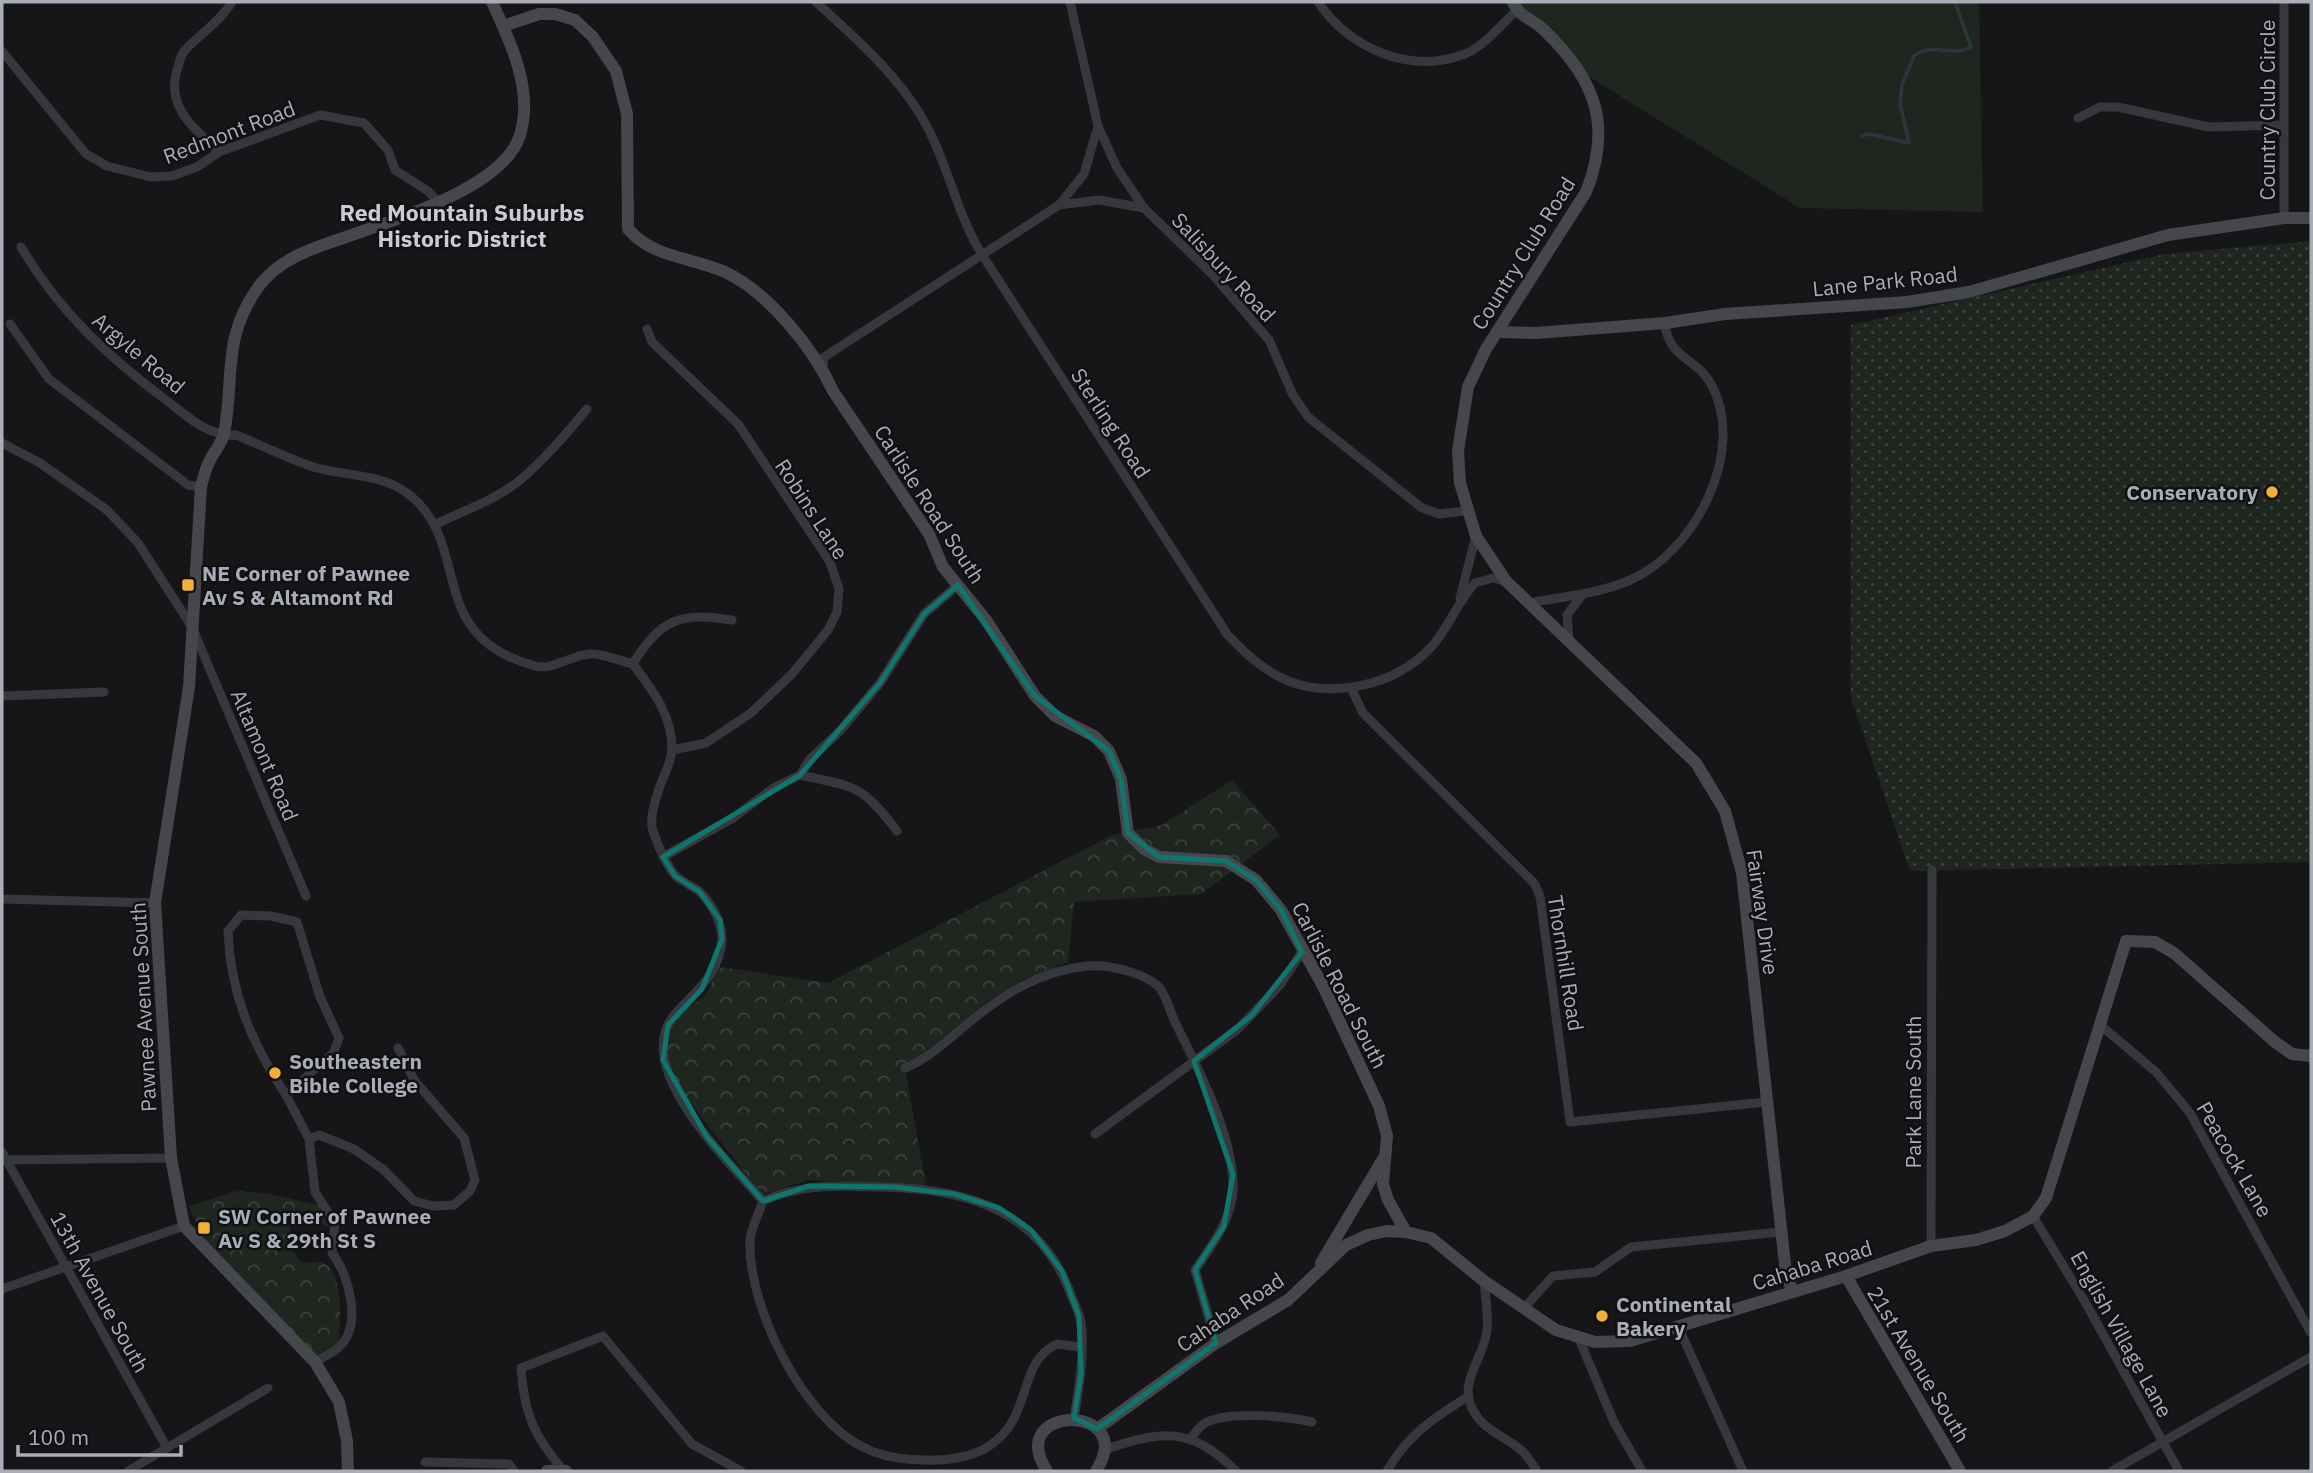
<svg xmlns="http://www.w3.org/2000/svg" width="2313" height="1473" font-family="'IBM Plex Sans',sans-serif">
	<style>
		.grass { fill: #1e261f }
		.forest { fill: url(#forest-crowns) }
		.garden { fill: url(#garden-dots) }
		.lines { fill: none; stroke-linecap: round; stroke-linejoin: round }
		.stream { stroke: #2c353c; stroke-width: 3.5 }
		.street { stroke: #37383d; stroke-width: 9 }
		.secondary { stroke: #45474d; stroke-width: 12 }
		.marked { fill: none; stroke: #0f766e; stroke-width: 5; stroke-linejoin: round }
		.poi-dot { fill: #f2b134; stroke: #111113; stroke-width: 2.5 }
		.labels { text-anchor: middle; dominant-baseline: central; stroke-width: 5; stroke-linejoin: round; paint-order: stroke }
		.street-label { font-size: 21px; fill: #a8adb8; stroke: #111113 }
		.poi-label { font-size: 21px; font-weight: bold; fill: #a8adb8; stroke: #111113; text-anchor: start }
		.neighbourhood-label { font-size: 23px; font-weight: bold; fill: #c9ccd4; stroke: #111113 }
	</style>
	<defs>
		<pattern id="forest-crowns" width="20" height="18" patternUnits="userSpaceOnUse" patternTransform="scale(1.75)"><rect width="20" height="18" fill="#1e261f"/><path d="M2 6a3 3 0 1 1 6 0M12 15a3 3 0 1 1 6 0" fill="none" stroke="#3c433d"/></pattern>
		<pattern id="garden-dots" width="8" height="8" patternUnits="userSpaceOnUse" patternTransform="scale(1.75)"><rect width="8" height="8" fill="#1e261f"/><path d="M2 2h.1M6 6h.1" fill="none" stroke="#3c433d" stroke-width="1.8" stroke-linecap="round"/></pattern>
	</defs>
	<rect width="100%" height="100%" fill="#161618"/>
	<!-- grass -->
	<path class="grass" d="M1518,2H1979L1983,212L1800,208L1588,76L1520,8Z"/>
	<!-- forest -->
	<g class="forest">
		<path d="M1232,780L1280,835L1201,894L1074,902L1068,962L1026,978L992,998L905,1068L926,1186L808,1180L762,1195L675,1083L667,1057L668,1034L677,1016L705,996L719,967L828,983L1112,835L1162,825Z"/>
		<path d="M237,1191L270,1194L319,1205L330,1228L315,1221L290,1220L291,1248L301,1263C307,1263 317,1261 323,1263C344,1270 341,1327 338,1343L314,1357L204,1240L189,1206Z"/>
	</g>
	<!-- garden -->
	<path class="garden" d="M2311,241V862L1910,871L1851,698V325L2165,254Z"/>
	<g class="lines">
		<!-- stream -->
		<path class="stream" d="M1862,136L1869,134L1909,143L1900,103L1902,85L1914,56C1932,41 1951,58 1971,47L1955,2"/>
		<!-- street -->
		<g class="street">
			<path d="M816,2C854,37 894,71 921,116C947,159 955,210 981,253L1227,634C1242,650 1256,664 1276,675C1320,700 1384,689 1422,656C1446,636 1454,606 1475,583L1493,578L1506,581"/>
			<path d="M1070,2L1098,126L1117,168L1144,208L1213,275L1269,340L1293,395L1308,417L1422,508L1439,514L1466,511"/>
			<path d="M1318,2C1350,49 1412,76 1467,53C1485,45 1502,24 1516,11"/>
			<path d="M2,51L86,154L107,166L151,177L172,176L197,167L219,152L320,115L364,123L388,150L395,170L428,191L440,204"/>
			<path d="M2078,118L2100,107H2118L2209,127L2283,125"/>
			<path d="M219,152C194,128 164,106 178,67C180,60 181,53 187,48C202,33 221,20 232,2"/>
			<path d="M1059,205L1099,200L1144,208"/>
			<path d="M2284,218V2"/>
			<path d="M21,247C58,310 108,357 166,400C187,416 208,437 236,435C261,445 285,457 310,466C344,477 382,472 411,496C473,548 424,636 535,666C553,671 574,653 592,654C605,654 620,661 633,664C652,690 672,714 672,749C672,761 663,777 659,789C655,802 649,818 653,831C658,846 664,861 674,874C681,882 692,885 700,892C712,904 722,922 722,939C720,975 696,990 675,1014C629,1067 730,1163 763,1201"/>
			<path d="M10,324L49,379L188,485L201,487"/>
			<path d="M647,329L652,342L738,424L830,562L839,589L837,612L828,630L792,674L751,713L706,743L672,750"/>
			<path d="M823,367L824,357L1059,205L1084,174L1098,126"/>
			<path d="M2,443L40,463L107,510L138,543L192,627L306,896"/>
			<path d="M436,524C463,511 495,500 519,481C544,460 566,434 587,409"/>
			<path d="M1460,598L1476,536"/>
			<path d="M1529,603C1562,597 1597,594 1628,581C1694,554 1748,451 1711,384C1696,357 1668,359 1665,323"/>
			<path d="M1569,640L1567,615L1582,595"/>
			<path d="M633,664C660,618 682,612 732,620"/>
			<path d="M1351,688L1363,713L1534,883L1540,896L1570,1122L1766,1102"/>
			<path d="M2,696L104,692"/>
			<path d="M800,775C855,787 862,784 897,831"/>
			<path d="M663,857L733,818L773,788L800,775L809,760L840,731L880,683L924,614L958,585"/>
			<path d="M2,899L155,903"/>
			<path d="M241,915L271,916L297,922L320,997L339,1038L334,1052L286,1095C252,1044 230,993 228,931Z"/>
			<path d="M2099,1024L2156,1072L2190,1113L2311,1333"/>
			<path d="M905,1068C927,1059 943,1044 961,1029C999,997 1037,971 1087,966C1108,964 1142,972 1158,986C1165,993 1170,1010 1174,1020C1197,1067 1235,1137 1233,1190C1231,1221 1212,1245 1195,1270L1216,1343"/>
			<path d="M286,1095L309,1139"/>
			<path d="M1095,1134L1238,1029L1280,985L1302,952"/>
			<path d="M2,1152L167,1448"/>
			<path d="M2,1160L171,1158"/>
			<path d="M763,1201C759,1214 750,1229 750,1242C748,1307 804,1420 865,1448C883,1457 907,1460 927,1460C946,1461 973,1457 989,1446C1034,1417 1016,1363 1057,1344L1080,1347"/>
			<path d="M763,1201C803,1183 841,1186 884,1187C966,1189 1038,1209 1070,1292C1073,1301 1079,1312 1081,1322C1085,1351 1079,1388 1074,1418"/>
			<path d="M2033,1216L2084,1300L2179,1471"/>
			<path d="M1931,1246L1932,870"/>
			<path d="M1484,1281C1485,1296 1489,1314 1487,1330C1485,1357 1456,1383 1474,1412C1484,1430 1506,1437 1521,1450C1527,1455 1532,1464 1537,1471"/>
			<path d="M2,1289L184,1226"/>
			<path d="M1524,1308L1553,1276L1595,1272L1631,1247L1781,1232"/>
			<path d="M1678,1326L1743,1471"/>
			<path d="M1579,1339L1614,1422L1642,1471"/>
			<path d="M315,1362C323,1357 333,1353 339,1347C363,1325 349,1275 332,1253L335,1223L315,1192L309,1139L319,1135L354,1149L384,1170L414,1201L433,1206L454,1205L470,1191L475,1180L464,1138L414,1080L398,1048"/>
			<path d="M1191,1438C1195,1433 1201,1424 1207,1422C1231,1411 1287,1416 1312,1422"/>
			<path d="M1104,1450C1162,1430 1190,1426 1236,1471"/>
			<path d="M425,1462L509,1464L514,1471"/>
			<path d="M128,1471L268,1388"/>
			<path d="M564,1471C534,1437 524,1413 521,1368L603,1336L692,1444L741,1471"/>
			<path d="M1387,1471C1407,1435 1435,1417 1469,1396"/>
			<path d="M2112,1471L2311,1357"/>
		</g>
		<!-- secondary -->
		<g class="secondary">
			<path d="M1513,2C1519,17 1533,19 1544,30C1595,79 1613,125 1586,192L1486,349L1468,387L1458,451L1460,483L1476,536L1506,581L1696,763L1725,811L1742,873L1786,1273L1792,1290"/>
			<path d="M503,26L539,14H555L575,20L593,37L616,71L627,114L628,229C653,258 691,257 725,272C768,292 814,349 833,391L929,534L943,567L986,620L1035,696L1055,716L1094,736L1109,751L1121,779L1128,833L1144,849L1159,857L1226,861L1256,880L1281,910L1323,986L1379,1106L1387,1136L1383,1184L1388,1200L1406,1232"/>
			<path d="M1497,332L1536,333L1665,323L1725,314L1907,302L1969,292L2168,235L2284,218H2311"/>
			<path d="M1321,1263L1383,1159"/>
			<path d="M1846,1276L1960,1471"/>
			<path d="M1097,1429L1216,1343L1288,1300L1346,1245L1368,1235L1387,1231L1406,1232L1431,1238L1484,1281L1556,1330L1595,1342L1630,1341L1846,1276L1931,1246L1976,1240L2005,1231L2033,1216L2046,1198L2126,941L2155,942L2174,953L2275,1042L2292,1054L2311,1056"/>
			<path d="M348,1471L347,1441L339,1402L315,1362L184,1226L171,1158L155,903L189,687L201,487C203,479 205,470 209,462C213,453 222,443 224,434C235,378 221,338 259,286C280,258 314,248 346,237C393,220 504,188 520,135C534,90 510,41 492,2"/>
			<path d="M547,1471H566"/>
			<path d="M1047,1471C1003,1403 1140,1403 1096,1471"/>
		</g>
	</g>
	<!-- marked area -->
	<path class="marked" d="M958,585L1035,696L1109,751L1121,779L1128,833L1159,857L1226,861L1256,880L1281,910L1302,952L1252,1015L1194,1061L1233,1174L1224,1226L1195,1270L1216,1343L1097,1429L1074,1418L1081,1374L1079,1316L1062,1271L1031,1230L999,1208L954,1194L895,1187L809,1186L763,1201L707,1137L663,1060L668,1025L702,989L722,939L720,920L700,892L675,876L663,857L800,775L880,683L924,614Z"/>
	<!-- markers -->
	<g class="poi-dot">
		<circle cx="2272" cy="492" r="7"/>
		<rect x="181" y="578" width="14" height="14" rx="3.5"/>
		<circle cx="275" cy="1073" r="7"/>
		<rect x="197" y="1221" width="14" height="14" rx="3.5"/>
		<circle cx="1602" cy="1316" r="7"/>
	</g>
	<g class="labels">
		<!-- street labels -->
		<g class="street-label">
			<text transform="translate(2267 110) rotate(-90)">Country Club Circle</text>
			<text transform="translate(229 132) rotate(-21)">Redmont Road</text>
			<text transform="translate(1523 253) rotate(-58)">Country Club Road</text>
			<text transform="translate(1224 267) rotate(47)">Salisbury Road</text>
			<text transform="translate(1885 281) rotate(-6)">Lane Park Road</text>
			<text transform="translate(139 353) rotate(40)">Argyle Road</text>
			<text transform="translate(1111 423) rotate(57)">Sterling Road</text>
			<text transform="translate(930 504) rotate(57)">Carlisle Road South</text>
			<text transform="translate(812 509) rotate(57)">Robins Lane</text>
			<text transform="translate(265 755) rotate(67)">Altamont Road</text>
			<text transform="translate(1763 912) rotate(82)">Fairway Drive</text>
			<text transform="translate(1566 963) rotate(81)">Thornhill Road</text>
			<text transform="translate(1340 985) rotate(63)">Carlisle Road South</text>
			<text transform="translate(143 1007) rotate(-93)">Pawnee Avenue South</text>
			<text transform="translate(1913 1092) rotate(-90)">Park Lane South</text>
			<text transform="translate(2235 1159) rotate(60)">Peacock Lane</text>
			<text transform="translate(1812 1265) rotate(-17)">Cahaba Road</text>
			<text transform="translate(100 1292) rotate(61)">13th Avenue South</text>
			<text transform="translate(1230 1312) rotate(-34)">Cahaba Road</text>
			<text transform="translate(2122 1334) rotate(61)">English Village Lane</text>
			<text transform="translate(1919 1364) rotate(59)">21st Avenue South</text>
		</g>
		<!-- poi labels -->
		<g class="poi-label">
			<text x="2258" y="492" text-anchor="end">Conservatory</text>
			<text x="202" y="573">NE Corner of Pawnee<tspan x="202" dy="24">Av S &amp; Altamont Rd</tspan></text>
			<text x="289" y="1061">Southeastern<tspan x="289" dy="24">Bible College</tspan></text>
			<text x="218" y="1216">SW Corner of Pawnee<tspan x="218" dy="24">Av S &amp; 29th St S</tspan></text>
			<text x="1616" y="1304">Continental<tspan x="1616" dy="24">Bakery</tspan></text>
		</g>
		<!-- neighbourhood labels -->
		<g class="neighbourhood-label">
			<text x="462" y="212">Red Mountain Suburbs<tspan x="462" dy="26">Historic District</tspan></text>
		</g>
	</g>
	<!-- border -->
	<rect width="2313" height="1473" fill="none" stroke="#a8adb8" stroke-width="7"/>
	<!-- scale -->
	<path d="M18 1445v10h163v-10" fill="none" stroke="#a8adb8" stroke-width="3.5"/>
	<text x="28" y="1445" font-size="21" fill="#a8adb8" stroke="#111113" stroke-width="5" paint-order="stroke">100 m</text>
</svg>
